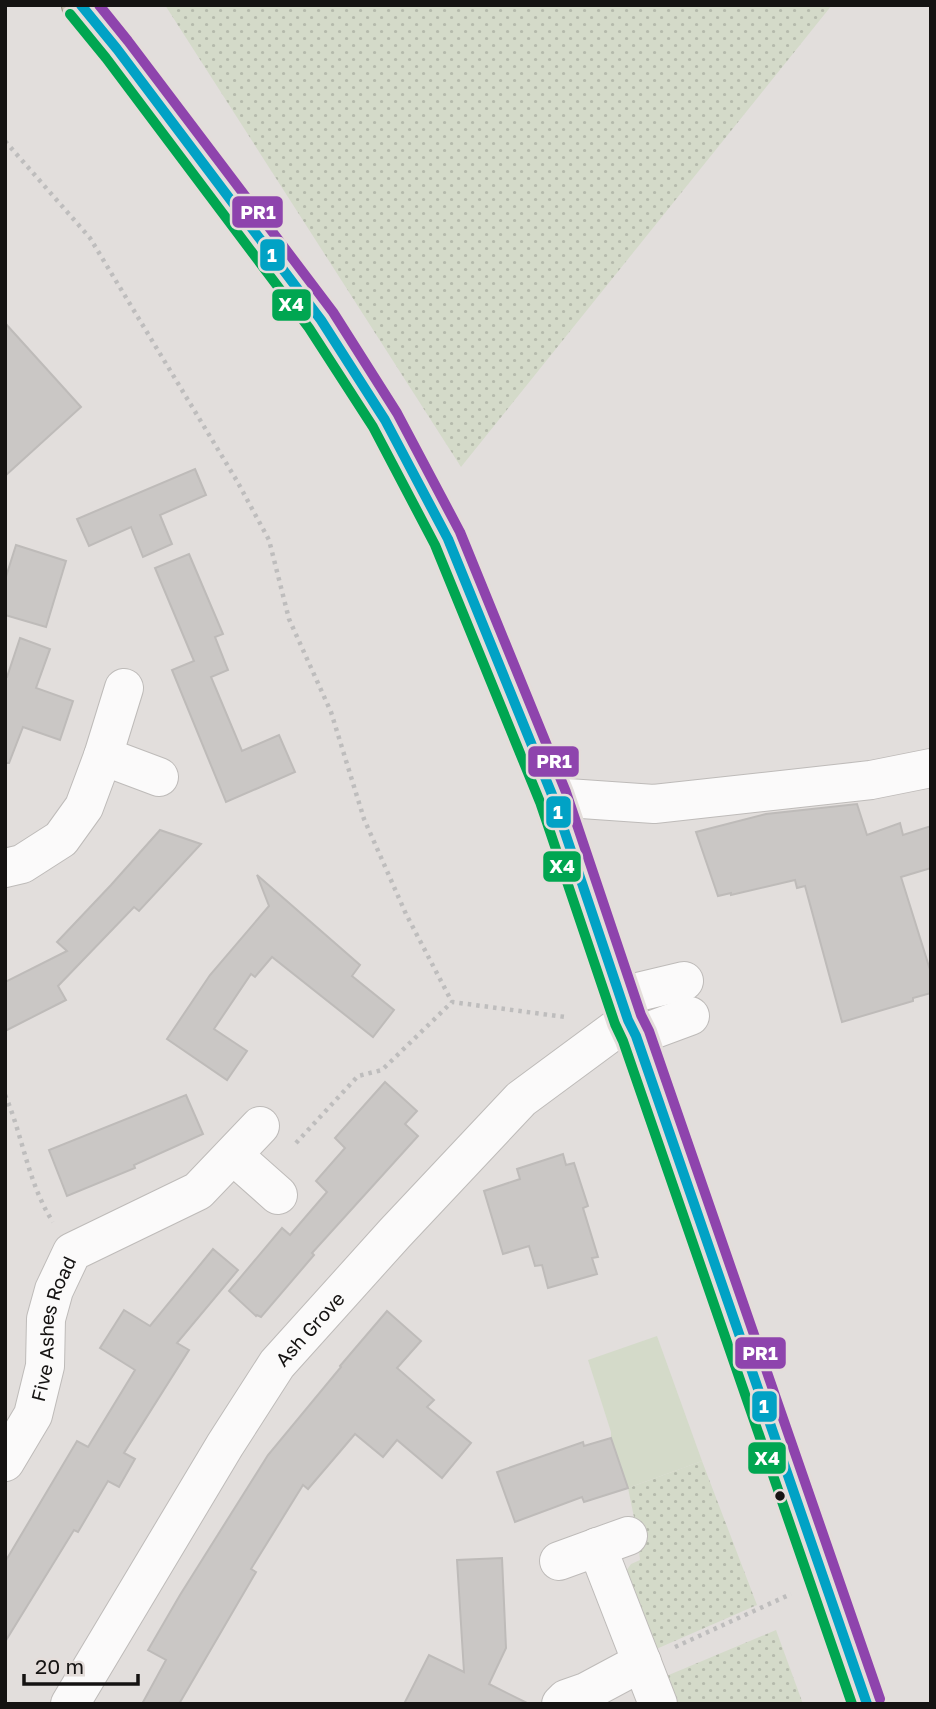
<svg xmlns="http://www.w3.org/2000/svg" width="936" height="1709" font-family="'Golos Text',sans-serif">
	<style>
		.grass { fill: url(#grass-dots) }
		.green { fill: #d4dac9 }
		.building { fill: #cac7c5; stroke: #bebbb9; stroke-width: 2 }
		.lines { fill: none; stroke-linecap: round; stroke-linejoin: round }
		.minor-casing { stroke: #bebbb9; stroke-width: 40 }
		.highway-casing { stroke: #948d7c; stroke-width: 40 }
		.path { stroke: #bebdbd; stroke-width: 4.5; stroke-dasharray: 3.5 5; stroke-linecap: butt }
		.minor { stroke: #fbfafa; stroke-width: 38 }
		.highway { stroke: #ccc7b7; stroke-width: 38 }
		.bus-1-casing { stroke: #e4ddda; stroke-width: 16 }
		.bus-2-casing { stroke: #e4ddda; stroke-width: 16 }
		.bus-3-casing { stroke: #e4ddda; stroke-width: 16 }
		.bus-1 { stroke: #01a2c5; stroke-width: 10 }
		.bus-2 { stroke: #00a651; stroke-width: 10 }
		.bus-3 { stroke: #8e44ad; stroke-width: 10 }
		.bus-dot { fill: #151312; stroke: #e4ddda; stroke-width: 2.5 }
		.labels { text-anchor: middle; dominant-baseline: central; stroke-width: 5; stroke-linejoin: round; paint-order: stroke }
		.street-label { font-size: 19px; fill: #151312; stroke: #e4ddda }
		.line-badge { stroke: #e4ddda; stroke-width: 2.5 }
		.badge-label { font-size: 19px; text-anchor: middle; font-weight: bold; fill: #fff }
	</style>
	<defs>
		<pattern id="grass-dots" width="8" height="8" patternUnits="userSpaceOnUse" patternTransform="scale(1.75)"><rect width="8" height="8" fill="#d4dac9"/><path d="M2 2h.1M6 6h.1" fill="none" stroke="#b5baac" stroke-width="1.8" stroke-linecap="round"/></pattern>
	</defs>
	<rect width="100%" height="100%" fill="#e2dedc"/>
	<!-- grass -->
	<g class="grass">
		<path d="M165,5H832L461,467Z"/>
		<path d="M702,1461L757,1605L654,1650L624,1574L631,1564L640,1560L637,1532L628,1488Z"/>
		<path d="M776,1630L803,1704H674L664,1677Z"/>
	</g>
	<!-- green -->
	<path class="green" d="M657,1336L702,1461L628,1488L611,1438V1432L588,1360Z"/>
	<!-- building -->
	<g class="building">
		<path d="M5,323L81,407L5,476Z"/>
		<path d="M195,469L206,495L160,515L172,544L143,557L131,527L89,546L77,519Z"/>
		<path d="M16,545L66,561L46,627L5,615V580Z"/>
		<path d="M189,554L223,634L215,637L228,670L211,677L242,751L279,735L295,772L226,802L172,670L194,661L155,568Z"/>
		<path d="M20,638L50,649L36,688L73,701L60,740L23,727L9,763H5V677H7Z"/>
		<path d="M857,804L867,835L900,823L903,835L931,826V868L901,877L931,973V993L913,998V1001L842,1022L805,886L797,888L795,880L731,895V893L718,896L696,832L766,814Z"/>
		<path d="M160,830L201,844L139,911L134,907L58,986L66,1000L5,1031V982L67,951L57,942L111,885Z"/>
		<path d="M257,875L360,965L352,976L394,1010L373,1037L272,957L255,977L251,974L214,1029L247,1051L227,1080L167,1039L210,975L269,906Z"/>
		<path d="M385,1082L417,1111L405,1124L418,1136L312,1253L314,1255L261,1317L257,1315L256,1316L229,1291L282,1228L290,1235L327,1192L316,1181L345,1148L335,1138Z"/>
		<path d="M186,1095L203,1134L134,1165L135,1168L67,1196L49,1150Z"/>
		<path d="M563,1154L566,1165L574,1163L588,1206L583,1208L598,1257L592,1258L597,1274L548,1288L542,1265L535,1266L529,1246L503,1254L484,1191L520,1179L517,1169Z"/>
		<path d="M213,1249L238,1270L177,1343L189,1350L124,1453L135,1459L119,1487L108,1481L78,1532L74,1530L5,1642V1562L77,1441L88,1447L135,1370L100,1348L124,1310L150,1326Z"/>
		<path d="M387,1311L421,1341L397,1368L434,1400L427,1407L471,1443L442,1478L397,1440L383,1457L355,1434L308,1489L303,1485L251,1569L256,1572L179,1704H142L166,1660L148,1650L180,1595L268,1455L341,1367L340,1366Z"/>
		<path d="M611,1438L628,1488L584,1502L582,1497L515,1522L497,1472L583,1442L584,1446Z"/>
		<path d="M502,1558L506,1648L489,1684L529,1704H404L429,1655L464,1672L457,1560Z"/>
	</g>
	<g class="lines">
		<!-- minor casing -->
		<g class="minor-casing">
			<g id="minor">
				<path d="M103,756L159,777"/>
				<path d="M553,797L654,804L871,780L931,768"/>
				<path d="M5,868L22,864L61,839L84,807L103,756L124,688"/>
				<path d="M621,996L684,981"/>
				<path d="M636,1036L690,1016"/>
				<path d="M233,1155L278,1195"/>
				<path id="s1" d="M5,1462L33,1415L45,1366L46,1319L54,1290L72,1252L198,1191L260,1126"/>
				<path d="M597,1547L658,1704"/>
				<path d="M559,1561L628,1536"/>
				<path id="s2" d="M70,1704L225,1445L277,1364L395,1233L521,1099L628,1020"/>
				<path d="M561,1704L566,1699L586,1692L642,1662"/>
			</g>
		</g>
		<!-- highway casing -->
		<g class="highway-casing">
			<path id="highway" d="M81,5L117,49L321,320L385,420L448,539L553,797L628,1020L636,1036L867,1704"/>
		</g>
		<!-- path -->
		<g class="path">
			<path d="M5,141L90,238L237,481L269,540L289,619L331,712L364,819L406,914L452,1002"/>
			<path d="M5,1095C23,1136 28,1184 53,1222"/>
			<path d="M296,1143L358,1076L382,1070L452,1002L565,1017"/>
			<path d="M675,1647L791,1594"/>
		</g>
		<!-- minor -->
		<use href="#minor" class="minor"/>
		<!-- highway -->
		<use href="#highway" class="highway"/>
		<!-- bus-1 casing -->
		<g class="bus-1-casing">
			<path id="bus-1" d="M81,5L117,49L321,320L385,420L448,539L553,797L628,1020L636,1036L867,1704"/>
		</g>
		<!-- bus-2 casing -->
		<g class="bus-2-casing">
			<path id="bus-2" d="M70,14L106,58L309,328L373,427L435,545L540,802L615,1024L623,1041L852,1704"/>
		</g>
		<!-- bus-3 casing -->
		<g class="bus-3-casing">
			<path id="bus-3" d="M99,5L128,41L333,312L397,413L460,532L566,792L641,1015L649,1031L880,1699"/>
		</g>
		<!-- bus-1 -->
		<use href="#bus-1" class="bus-1"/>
		<!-- bus-2 -->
		<use href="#bus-2" class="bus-2"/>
		<!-- bus-3 -->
		<use href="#bus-3" class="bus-3"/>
	</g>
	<!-- markers -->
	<circle class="bus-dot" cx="780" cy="1496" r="6"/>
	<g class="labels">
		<!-- street labels -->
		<g class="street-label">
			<text stroke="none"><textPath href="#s2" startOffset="446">Ash Grove</textPath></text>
			<text stroke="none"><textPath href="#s1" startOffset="144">Five Ashes Road</textPath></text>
		</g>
	</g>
	<g class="line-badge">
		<rect x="231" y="195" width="53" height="34" rx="7" fill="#8e44ad"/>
		<rect x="259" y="238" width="27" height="34" rx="7" fill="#01a2c5"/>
		<rect x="271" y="288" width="41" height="34" rx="7" fill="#00a651"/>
		<rect x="527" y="745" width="53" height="33" rx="7" fill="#8e44ad"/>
		<rect x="545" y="795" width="27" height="34" rx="7" fill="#01a2c5"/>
		<rect x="542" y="850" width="40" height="33" rx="7" fill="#00a651"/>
		<rect x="734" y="1336" width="53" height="34" rx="7" fill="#8e44ad"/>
		<rect x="751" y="1390" width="27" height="33" rx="7" fill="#01a2c5"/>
		<rect x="747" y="1441" width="40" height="34" rx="7" fill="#00a651"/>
	</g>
	<g class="badge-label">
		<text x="258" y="219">PR1</text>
		<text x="272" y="262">1</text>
		<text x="291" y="311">X4</text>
		<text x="554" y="768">PR1</text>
		<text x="558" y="819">1</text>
		<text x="562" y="873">X4</text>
		<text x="760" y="1360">PR1</text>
		<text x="764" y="1413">1</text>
		<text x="767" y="1465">X4</text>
	</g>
	<!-- border -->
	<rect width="936" height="1709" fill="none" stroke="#151312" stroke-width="14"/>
	<!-- scale -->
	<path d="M24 1674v10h114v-10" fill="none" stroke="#151312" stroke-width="3.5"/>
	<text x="35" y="1674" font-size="21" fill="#151312" stroke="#e4ddda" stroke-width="5" paint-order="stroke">20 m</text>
</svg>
